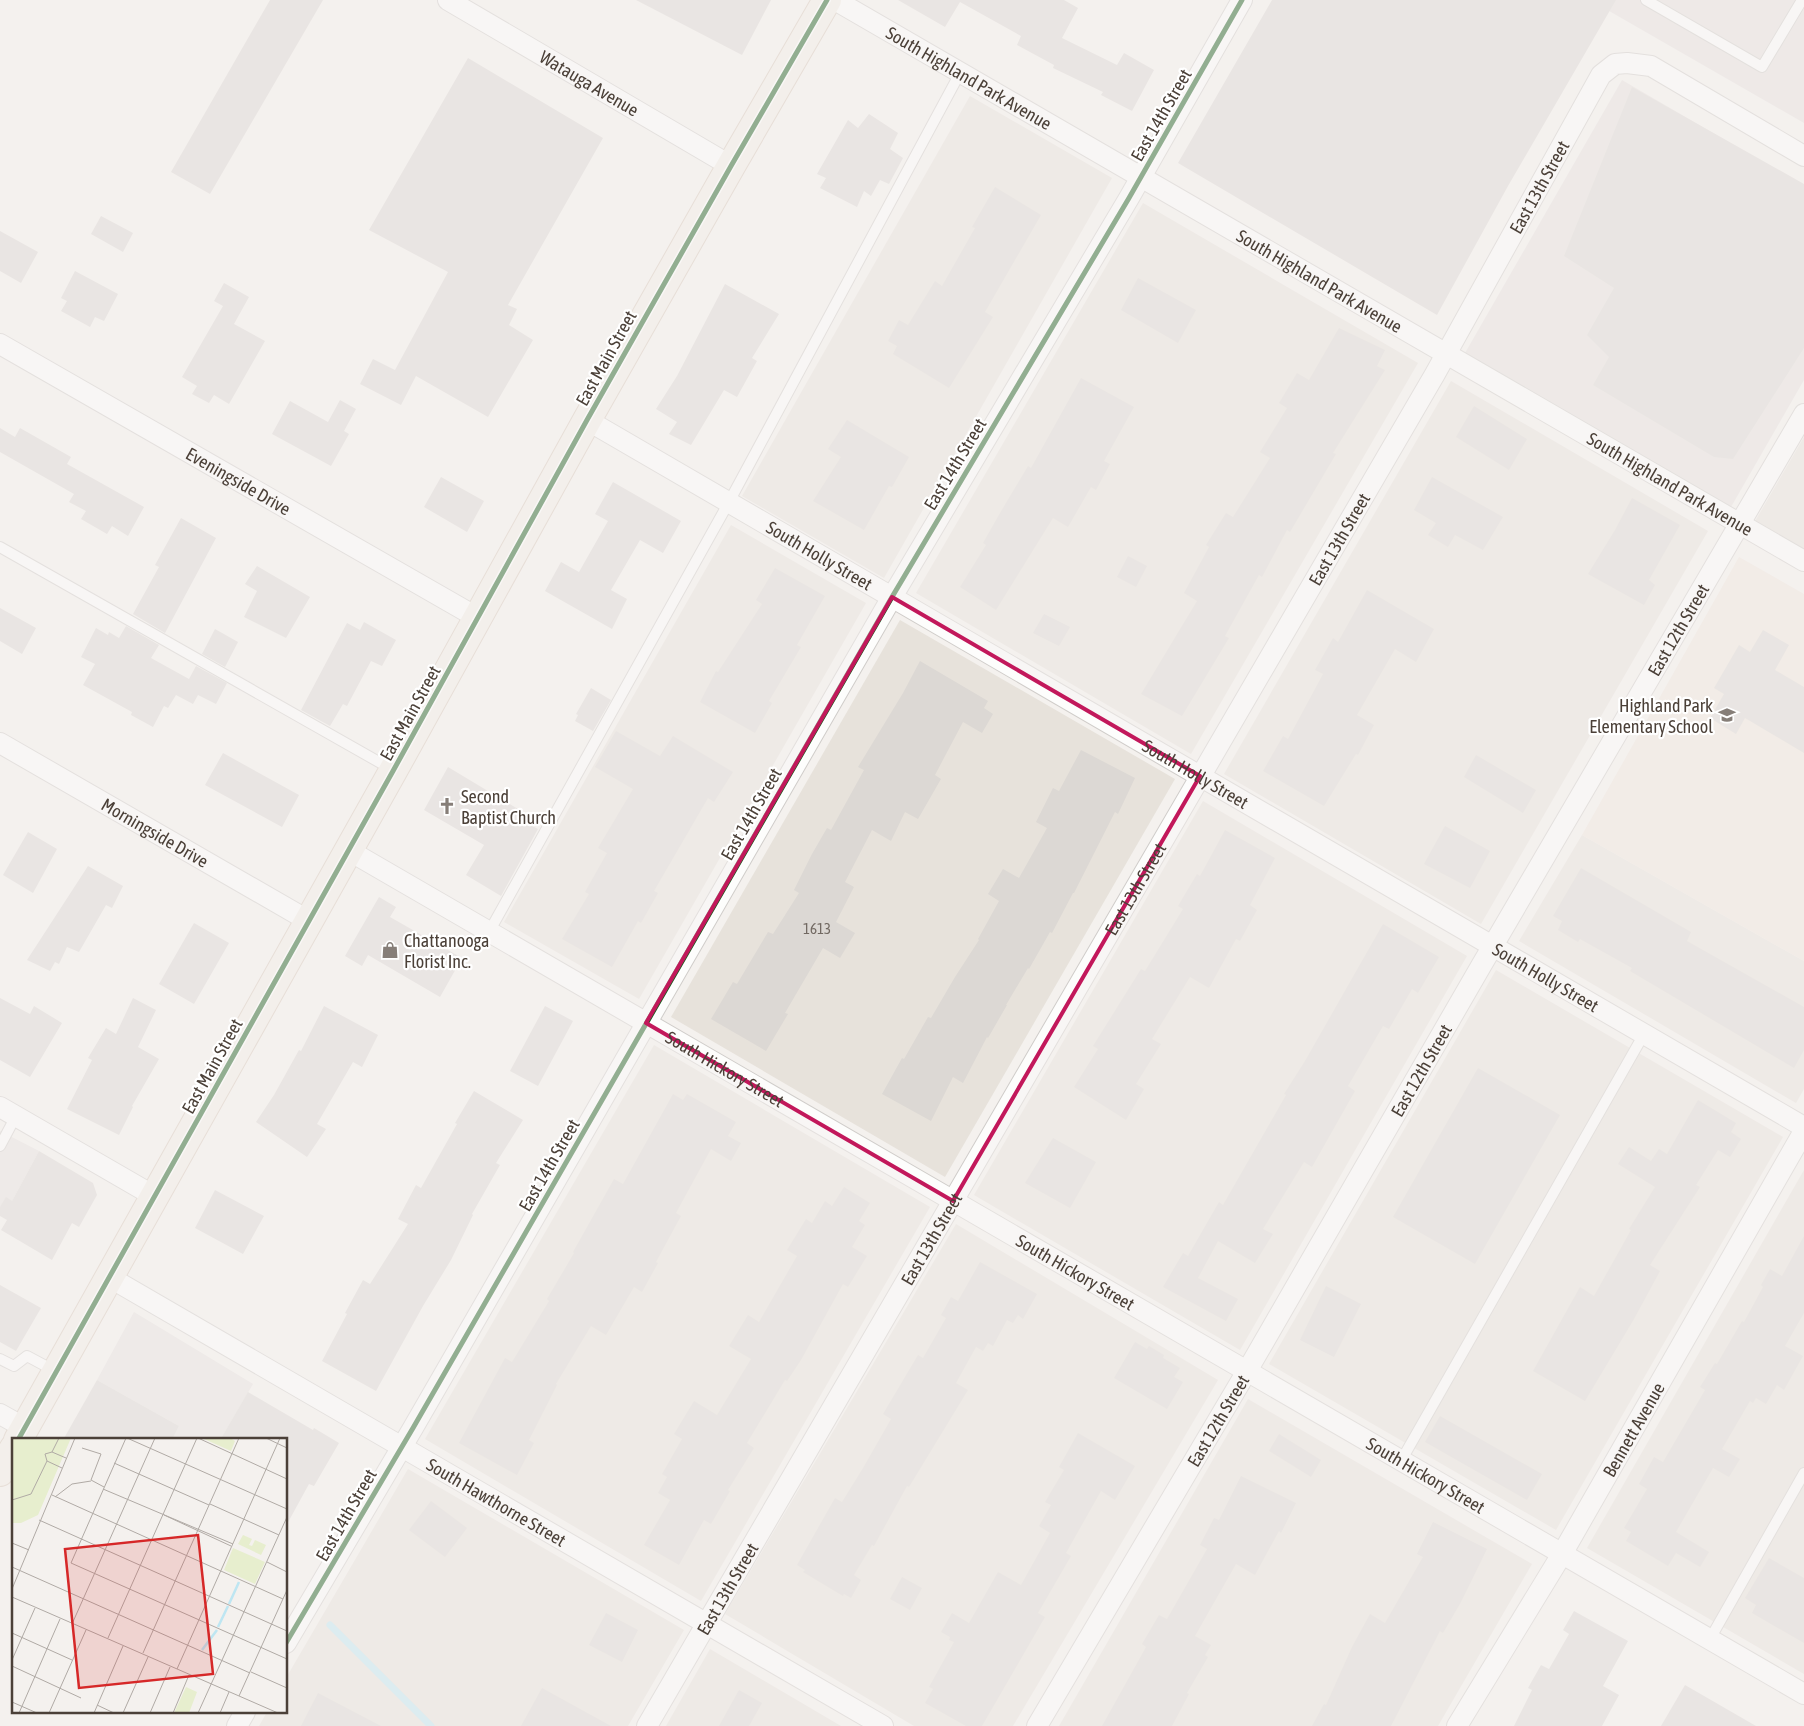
<svg xmlns="http://www.w3.org/2000/svg" width="1804" height="1726" font-family="'Asap Condensed',sans-serif">
	<style>
		.residential { fill: #e7e2db }
		.industrial { fill: #e6e1de }
		.education { fill: #efe6dd }
		.parking { fill: #e6e2df }
		.lines { fill: none; stroke-linecap: round; stroke-linejoin: round }
		.stream { stroke: #bee6f2; stroke-width: 7 }
		.building { fill: #dcd8d4 }
		.lane-casing { stroke: #d0cdca; stroke-width: 12 }
		.street-casing { stroke: #d0cdca; stroke-width: 22 }
		.primary-casing { stroke: #d7c9bb; stroke-width: 30 }
		.lane { stroke: #fdfdfc; stroke-width: 10 }
		.street { stroke: #fdfdfc; stroke-width: 20 }
		.primary { stroke: #f2ede6; stroke-width: 28 }
		.cycleway-casing { stroke: #fff; stroke-width: 8 }
		.cycleway { stroke: #1b5e20; stroke-width: 5 }
		.marked { fill: none; stroke: #c2185b; stroke-width: 4; stroke-linejoin: round }
		.labels { text-anchor: middle; dominant-baseline: central; stroke-width: 4.5; stroke-linejoin: round; paint-order: stroke }
		.number-label { font-size: 15px; fill: #716861 }
		.street-label { font-size: 18px; fill: #4b4038; stroke: #fff }
		.poi-label { font-size: 18px; fill: #4b4038; stroke: #fff; text-anchor: start }
		.inset-river { fill: none; stroke: #bee6f2; stroke-width: 2.5 }
		.inset-road { fill: none; stroke: #b0aaa5; stroke-width: 1 }
		.view { fill: #d62828; fill-opacity: 0.15; stroke: #d62828; stroke-width: 2.5 }
		.inset-edge { fill: none; stroke: #4b4038; stroke-width: 2.5 }
	</style>
	<rect width="100%" height="100%" fill="#f4f1ee"/>
	<!-- residential -->
	<g class="residential">
		<path d="M970,96L1112,178L884,578L742,496Z"/>
		<path d="M1143,203L1418,363L1191,754L916,593Z"/>
		<path d="M1451,381L1708,531L1481,924L1224,774Z"/>
		<path d="M1804,437V552L1754,523Z"/>
		<path d="M731,525L866,603L639,999L504,922Z"/>
		<path d="M900,620L1175,779L945,1177L671,1017Z"/>
		<path d="M1203,801L1467,956L1240,1350L974,1195Z"/>
		<path d="M1582,835L1804,961V1089L1796,1103L1519,941Z"/>
		<path d="M1496,970L1783,1137L1556,1530L1269,1364Z"/>
		<path d="M654,1045L930,1207L701,1601L425,1439Z"/>
		<path d="M1804,1170V1674L1587,1548Z"/>
		<path d="M956,1224L1218,1380L1013,1726H914L725,1614Z"/>
		<path d="M1248,1399L1532,1564L1438,1726H1059Z"/>
		<path d="M408,1469L684,1630L628,1726H259L267,1712H286V1678Z"/>
		<path d="M710,1649L841,1726H666Z"/>
	</g>
	<!-- industrial -->
	<g class="industrial">
		<path d="M1590,0H1804V123Z"/>
		<path d="M1622,80L1804,186V380L1731,507L1465,353Z"/>
	</g>
	<!-- education -->
	<path class="education" d="M1739,557L1804,594V961L1582,835Z"/>
	<!-- parking -->
	<g class="parking">
		<path d="M0,1131L39,1151L12,1201L0,1207Z"/>
		<path d="M134,1312L253,1384L220,1440H172L179,1426L97,1380Z"/>
	</g>
	<g class="lines">
		<!-- stream -->
		<path class="stream" d="M330,1625L431,1726"/>
	</g>
	<!-- building -->
	<g class="building">
		<path d="M270,0H323L210,194L171,172Z"/>
		<path d="M636,0H771L742,55Z"/>
		<path d="M898,0H1064L1078,8L1062,38L1117,65L1124,53L1154,70L1132,111L1101,95L1103,92L1053,68L1054,65L1017,45L1021,36L960,2L945,27Z"/>
		<path d="M1272,0H1616L1508,186L1437,315L1178,163Z"/>
		<path d="M468,58L603,138L508,305L517,309L509,325L533,340L488,417L416,376L401,405L360,384L373,359L395,370L448,272L369,230Z"/>
		<path d="M1632,87L1804,184V348L1733,459L1714,457L1593,385L1609,357L1587,335L1614,288L1564,256Z"/>
		<path d="M869,114L898,133L890,149L903,158L889,184L880,180L871,196L864,191L857,207L820,188L826,178L817,174L848,120L858,128Z"/>
		<path d="M995,187L1041,215L985,312L993,317L949,388L893,354L897,346L888,341L899,320L908,325L935,281L942,286L975,228L972,227Z"/>
		<path d="M101,216L133,233L123,252L91,234Z"/>
		<path d="M0,231L38,252L21,283L0,271Z"/>
		<path d="M75,271L118,294L104,321L95,317L90,327L61,311L67,301L61,298Z"/>
		<path d="M1138,278L1196,310L1178,343L1121,310Z"/>
		<path d="M224,283L249,297L234,324L265,341L229,404L214,395L209,403L192,394L197,386L182,377L223,306L214,301Z"/>
		<path d="M725,284L779,314L752,358L757,361L737,397L724,390L691,445L669,434L677,422L656,409L677,376Z"/>
		<path d="M1339,328L1385,350L1377,366L1385,370L1333,453L1336,454L1290,532L1287,530L1262,577L1259,575L1225,636L1229,638L1182,716L1141,694L1197,601L1184,593L1209,547L1206,545L1226,513L1233,517L1270,458L1260,452L1287,408L1279,403L1297,373L1309,380Z"/>
		<path d="M1081,378L1134,407L1104,461L1110,464L1096,490L1091,487L1068,527L1053,518L996,610L960,587L986,545L983,543L1000,513L1028,466L1031,468Z"/>
		<path d="M340,400L356,409L344,431L349,434L331,466L272,434L290,401L328,422Z"/>
		<path d="M1474,406L1527,439L1509,470L1456,437Z"/>
		<path d="M847,420L909,457L892,487L889,486L864,530L813,501L841,457L828,449Z"/>
		<path d="M0,428L15,437L20,428L71,457L67,464L144,507L128,536L112,526L107,534L81,519L86,511L69,502L74,494L0,452Z"/>
		<path d="M441,477L484,501L467,532L424,507Z"/>
		<path d="M1432,477L1503,517L1483,550L1455,535L1448,547L1428,535L1436,523L1414,510Z"/>
		<path d="M613,482L681,521L663,553L640,540L611,590L627,599L612,629L545,591L561,562L579,572L608,521L595,514Z"/>
		<path d="M1632,498L1680,525L1649,580L1655,585L1644,605L1588,574L1615,530Z"/>
		<path d="M181,518L216,538L165,633L133,614L159,567L155,565Z"/>
		<path d="M1128,556L1147,566L1136,587L1117,577Z"/>
		<path d="M257,566L310,597L286,638L244,617L257,591L245,584Z"/>
		<path d="M775,568L825,596L797,645L801,647L769,701L772,703L755,733L700,702L716,671L718,672L762,604L756,600Z"/>
		<path d="M1367,590L1434,629L1416,662L1395,649L1357,715L1374,725L1358,755L1356,754L1324,806L1263,771L1283,736L1288,739L1323,674L1315,670L1333,638L1338,642Z"/>
		<path d="M0,608L36,628L22,654L0,641Z"/>
		<path d="M1044,614L1070,627L1059,646L1033,633Z"/>
		<path d="M364,622L396,640L382,666L371,661L347,706L343,704L330,726L301,710L347,623L360,630Z"/>
		<path d="M126,626L159,645L151,658L189,679L196,666L227,683L216,704L198,695L193,704L176,695L168,708L164,706L153,727L131,715L132,712L83,685L95,664L81,657L96,628L108,635L109,632L119,638Z"/>
		<path d="M215,629L238,642L225,667L202,654Z"/>
		<path d="M1763,630L1789,645L1775,670L1804,687V753L1745,718L1736,734L1710,718L1724,694L1714,688L1739,645L1750,652Z"/>
		<path d="M920,661L988,701L984,708L993,714L982,733L963,722L935,775L941,779L918,819L905,812L891,841L872,830L845,882L854,887L836,922L855,933L840,958L823,948L785,1013L788,1014L766,1051L711,1019L733,982L737,984L768,932L773,934L799,893L794,890L812,854L827,828L831,830L864,770L858,767L903,693Z"/>
		<path d="M591,688L611,700L593,731L575,721L578,715L576,714Z"/>
		<path d="M616,731L660,756L673,736L733,772L714,802L708,798L654,891L658,893L641,923L638,921L612,967L562,939L589,894L585,892L607,853L598,848L633,789L595,767Z"/>
		<path d="M1081,750L1135,778L1118,814L1115,812L1074,893H1073L1052,933L1050,932L1029,969L1028,968L1006,1005H1007L988,1038L987,1037L963,1083L953,1077L931,1121L882,1094L902,1058L904,1059L928,1017L931,1018L955,977L979,940L978,939L999,901L988,894L1003,869L1019,878L1047,828L1036,822L1053,788L1059,791Z"/>
		<path d="M223,753L299,795L282,827L205,785Z"/>
		<path d="M1476,755L1536,790L1523,813L1464,777Z"/>
		<path d="M448,767L523,812L519,819L538,829L501,896L466,875L484,845L424,810Z"/>
		<path d="M1445,826L1490,851L1470,888L1424,864Z"/>
		<path d="M1225,830L1275,858L1250,905L1257,910L1240,941L1236,939L1209,988L1190,977L1152,1039L1161,1044L1136,1084L1144,1089L1126,1120L1074,1087L1098,1049L1093,1046L1141,969L1145,971L1183,909L1178,906L1197,874L1200,876Z"/>
		<path d="M28,832L57,849L33,893L3,875Z"/>
		<path d="M88,866L123,886L112,908L106,905L79,952L67,947L59,964L55,962L50,971L27,960Z"/>
		<path d="M1581,868L1691,932L1687,941L1804,1007V1050L1794,1068L1630,971L1632,968L1580,939L1578,942L1558,930L1562,921L1553,916Z"/>
		<path d="M379,897L396,907L390,917L462,958L440,997L368,955L362,966L345,956Z"/>
		<path d="M194,923L229,943L194,1004L159,984Z"/>
		<path d="M1383,924L1439,957L1418,993L1412,989L1389,1029L1383,1026L1348,1086L1355,1091L1312,1167L1304,1162L1263,1229L1273,1234L1255,1263L1218,1241L1198,1278L1238,1299L1226,1321L1163,1287L1183,1253L1188,1256L1219,1202L1223,1205L1286,1095L1284,1094L1305,1061Z"/>
		<path d="M0,998L30,1014L34,1006L62,1023L30,1077L0,1060Z"/>
		<path d="M133,998L156,1010L138,1047L159,1059L132,1106L133,1107L119,1135L67,1109L92,1060L88,1058L106,1028L116,1034Z"/>
		<path d="M324,1006L378,1035L362,1067L353,1062L317,1124L326,1129L307,1157L256,1122L274,1095L299,1050L301,1051Z"/>
		<path d="M545,1006L573,1021L538,1086L510,1071Z"/>
		<path d="M1478,1068L1560,1115L1475,1264L1393,1217Z"/>
		<path d="M474,1091L523,1120L496,1163L500,1165L472,1214L473,1215L451,1260L423,1306L376,1391L322,1361L347,1314L345,1313L363,1280L370,1284L408,1224L398,1219L416,1185L421,1188L457,1124L455,1123Z"/>
		<path d="M673,1094L683,1100L687,1094L736,1122L728,1136L741,1143L731,1161L711,1149L676,1213L681,1216L656,1262L658,1263L642,1292L634,1287L606,1335L591,1326L556,1384L557,1385L529,1440L534,1443L517,1475L459,1443L505,1358L512,1362L549,1301L547,1299L574,1253L573,1252L614,1179L623,1184Z"/>
		<path d="M1698,1100L1736,1123L1731,1132L1741,1139L1730,1157L1718,1150L1696,1185L1700,1187L1650,1265L1660,1271L1634,1319L1585,1401L1533,1371L1580,1287L1594,1296L1631,1230L1629,1229L1655,1187L1618,1164L1629,1147L1651,1161L1659,1149L1667,1154Z"/>
		<path d="M1053,1138L1096,1162L1070,1208L1025,1183Z"/>
		<path d="M39,1151L93,1183L97,1195L79,1227L72,1223L52,1260L1,1230L7,1220L0,1216V1207L6,1197L12,1201Z"/>
		<path d="M844,1187L870,1203L859,1221L865,1225L852,1247L867,1256L848,1287L843,1284L801,1360L787,1381L785,1380L747,1443L754,1448L728,1490L730,1491L711,1524L704,1520L679,1565L644,1545L670,1500L658,1493L667,1477L662,1474L682,1439L674,1434L694,1401L717,1415L751,1359L729,1346L748,1315L759,1322L797,1256L787,1250L806,1219L812,1223L825,1201L832,1206Z"/>
		<path d="M215,1190L264,1216L243,1254L195,1228Z"/>
		<path d="M1804,1236V1313L1785,1346L1803,1356L1784,1390L1777,1385L1766,1404L1756,1398L1753,1403L1750,1401L1722,1449L1740,1459L1729,1477L1713,1468L1676,1532L1709,1552L1700,1567L1676,1553L1668,1566L1626,1541L1631,1532L1624,1528L1647,1489L1639,1484L1654,1457L1663,1462L1705,1390L1700,1387L1715,1363L1717,1364L1742,1321L1744,1322L1763,1287L1761,1285L1770,1269L1782,1276Z"/>
		<path d="M980,1262L1037,1294L1023,1319L1018,1315L1013,1323L1007,1320L993,1346L988,1343L983,1351L976,1347L956,1383L968,1390L909,1487L907,1486L874,1546L872,1545L854,1575L861,1580L851,1598L844,1594L843,1596L803,1572L805,1570L797,1565L835,1498L842,1502L863,1468L891,1419L883,1414L918,1355L923,1358L946,1318L941,1315L951,1297L958,1301Z"/>
		<path d="M0,1285L41,1308L16,1351L0,1342Z"/>
		<path d="M1326,1286L1361,1304L1334,1357L1300,1340Z"/>
		<path d="M1135,1342L1147,1349L1149,1346L1164,1355L1163,1358L1180,1368L1174,1377L1183,1382L1167,1409L1114,1378Z"/>
		<path d="M97,1380L179,1426L172,1440H63Z"/>
		<path d="M248,1392L313,1430L314,1428L339,1443L314,1486L309,1484L286,1526V1440H220Z"/>
		<path d="M1440,1416L1542,1474L1527,1500L1425,1442Z"/>
		<path d="M1078,1433L1135,1466L1115,1500L1101,1491L1066,1553L1071,1556L1038,1613L1045,1617L982,1726H966L925,1703L933,1689L929,1687L954,1642L949,1640L950,1637L941,1632L952,1613L969,1623L998,1572L1021,1585L1050,1533L1039,1526L1051,1505L1045,1502L1064,1470L1059,1467Z"/>
		<path d="M1279,1434L1321,1460L1311,1477L1269,1451Z"/>
		<path d="M1241,1476L1296,1503L1281,1533L1279,1531L1255,1575L1236,1564L1195,1636L1211,1645L1205,1655L1208,1657L1187,1693L1189,1694L1172,1726H1102L1146,1647L1142,1644L1159,1615L1167,1619L1207,1549L1200,1545L1214,1518L1219,1520Z"/>
		<path d="M431,1501L467,1528L445,1557L409,1530Z"/>
		<path d="M1433,1522L1487,1549L1461,1602L1443,1633L1440,1631L1391,1726H1312L1324,1704L1326,1705L1352,1647L1370,1614L1385,1623L1423,1557L1417,1554Z"/>
		<path d="M1769,1558L1804,1578V1643L1752,1613L1756,1605L1745,1598Z"/>
		<path d="M902,1577L922,1588L910,1610L890,1599Z"/>
		<path d="M1574,1611L1628,1641L1603,1686L1619,1695L1602,1726H1514L1532,1690L1528,1688L1541,1665L1549,1669L1569,1634L1563,1630Z"/>
		<path d="M606,1613L638,1630L622,1662L589,1645Z"/>
		<path d="M1685,1685L1756,1726H1661Z"/>
		<path d="M542,1688L611,1726H521Z"/>
		<path d="M739,1690L762,1703L749,1726H719Z"/>
		<path d="M318,1693L381,1726H301Z"/>
	</g>
	<g class="lines">
		<!-- lane casing -->
		<g class="lane-casing">
			<g id="lane">
				<path d="M1646,0L1762,67L1802,0"/>
				<path d="M0,547L393,770"/>
				<path d="M489,932L729,502L960,73"/>
				<path d="M0,1146L16,1116"/>
				<path d="M0,1359L14,1366L27,1356L55,1371"/>
				<path d="M1401,1461L1644,1034"/>
				<path d="M1710,1639L1804,1473"/>
			</g>
		</g>
		<!-- street casing -->
		<g class="street-casing">
			<g id="street">
				<path id="s1" d="M448,0L731,166"/>
				<path id="s2" d="M835,0L1804,561"/>
				<path id="s3" d="M0,344L478,618"/>
				<path id="s4" d="M587,420L1804,1127"/>
				<path id="s5" d="M0,743L309,921"/>
				<path id="s6" d="M348,850L1804,1694"/>
				<path d="M0,1107L154,1196"/>
				<path id="s7" d="M109,1277L883,1726"/>
				<path d="M0,1414L25,1428"/>
				<path d="M286,1643L413,1428L892,597L1129,198L1242,0"/>
				<path d="M237,1726L245,1712"/>
				<path id="s8" d="M647,1726L1435,374L1601,75L1615,64L1627,63L1651,66L1804,156"/>
				<path id="s9" d="M1037,1726L1247,1371L1481,966L1804,414"/>
				<path id="s10" d="M1457,1726L1562,1554L1804,1131"/>
			</g>
		</g>
		<!-- primary casing -->
		<g class="primary-casing">
			<g id="primary">
				<path d="M18,1440L393,771L587,420L731,166L827,0"/>
				<path d="M0,1472L14,1448"/>
			</g>
		</g>
		<!-- lane -->
		<use href="#lane" class="lane"/>
		<!-- street -->
		<use href="#street" class="street"/>
		<!-- primary -->
		<use href="#primary" class="primary"/>
		<!-- cycleway casing -->
		<g class="cycleway-casing">
			<g id="cycleway">
				<path d="M18,1440L393,771L587,420L731,166L827,0"/>
				<path d="M286,1643L413,1428L892,597L1129,198L1242,0"/>
			</g>
		</g>
		<!-- cycleway -->
		<use href="#cycleway" class="cycleway"/>
	</g>
	<!-- marked area -->
	<path d="M0 0H1804V1726H0ZM892,597L1200,776L953,1201L646,1023Z" fill="#f4f1ee" fill-opacity=".55" fill-rule="evenodd"/>
	<path class="marked" d="M892,597L1200,776L953,1201L646,1023Z"/>
	<!-- icons -->
	<defs>
		<g id="school-bare" transform="scale(1.35)"><path d="M0-5L7-2L0 1L-7-2ZM-4 1L0 2.5L4 1V4Q0 6-4 4Z" fill="#867e78" stroke="#fff" stroke-width="2.5" paint-order="stroke"/></g>
		<g id="church-bare" transform="scale(1.35)"><path d="M-1.2-6h2.4v3.5h3.3v2.4h-3.3V6h-2.4V-.1h-3.3v-2.4h3.3Z" fill="#867e78" stroke="#fff" stroke-width="2.5" paint-order="stroke"/></g>
		<g id="shop-bare" transform="scale(1.35)"><path d="M-5-2.5h2.3a2.7 3.5 0 0 1 5.4 0H5L5.5 6h-11ZM-1.5-2.5h3a1.5 2.3 0 0 0-3 0Z" fill="#867e78" stroke="#fff" stroke-width="2.5" paint-order="stroke"/></g>
	</defs>
	<g fill-rule="evenodd">
		<use href="#school-bare" x="1727" y="715"/>
		<use href="#church-bare" x="447" y="806"/>
		<use href="#shop-bare" x="390" y="950"/>
	</g>
	<g class="labels">
		<!-- number labels -->
		<g class="number-label">
			<text x="817" y="928">1613</text>
		</g>
		<!-- street labels -->
		<g class="street-label">
			<text stroke="none"><textPath href="#s2" startOffset="155">South Highland Park Avenue</textPath></text>
			<text stroke="none"><textPath href="#s1" startOffset="164">Watauga Avenue</textPath></text>
			<text transform="translate(1161 115) rotate(-60)">East 14th Street</text>
			<text stroke="none"><textPath href="#s8" startOffset="1779">East 13th Street</textPath></text>
			<text stroke="none"><textPath href="#s2" startOffset="560">South Highland Park Avenue</textPath></text>
			<text transform="translate(606 358) rotate(-61)">East Main Street</text>
			<text transform="translate(955 464) rotate(-59)">East 14th Street</text>
			<text stroke="none"><textPath href="#s3" startOffset="275">Eveningside Drive</textPath></text>
			<text stroke="none"><textPath href="#s2" startOffset="965">South Highland Park Avenue</textPath></text>
			<text stroke="none"><textPath href="#s8" startOffset="1374">East 13th Street</textPath></text>
			<text stroke="none"><textPath href="#s4" startOffset="269">South Holly Street</textPath></text>
			<text stroke="none"><textPath href="#s9" startOffset="1270">East 12th Street</textPath></text>
			<text transform="translate(410 713) rotate(-61)">East Main Street</text>
			<text stroke="none"><textPath href="#s4" startOffset="704">South Holly Street</textPath></text>
			<text transform="translate(751 814) rotate(-60)">East 14th Street</text>
			<text stroke="none"><textPath href="#s5" startOffset="179">Morningside Drive</textPath></text>
			<text stroke="none"><textPath href="#s8" startOffset="969">East 13th Street</textPath></text>
			<text stroke="none"><textPath href="#s4" startOffset="1109">South Holly Street</textPath></text>
			<text transform="translate(212 1066) rotate(-61)">East Main Street</text>
			<text stroke="none"><textPath href="#s6" startOffset="436">South Hickory Street</textPath></text>
			<text stroke="none"><textPath href="#s9" startOffset="760">East 12th Street</textPath></text>
			<text transform="translate(549 1165) rotate(-60)">East 14th Street</text>
			<text stroke="none"><textPath href="#s8" startOffset="564">East 13th Street</textPath></text>
			<text stroke="none"><textPath href="#s6" startOffset="841">South Hickory Street</textPath></text>
			<text stroke="none"><textPath href="#s9" startOffset="355">East 12th Street</textPath></text>
			<text stroke="none"><textPath href="#s10" startOffset="345">Bennett Avenue</textPath></text>
			<text stroke="none"><textPath href="#s6" startOffset="1246">South Hickory Street</textPath></text>
			<text stroke="none"><textPath href="#s7" startOffset="448">South Hawthorne Street</textPath></text>
			<text transform="translate(346 1515) rotate(-60)">East 14th Street</text>
			<text stroke="none"><textPath href="#s8" startOffset="159">East 13th Street</textPath></text>
		</g>
		<!-- poi labels -->
		<g class="poi-label">
			<text x="1713" y="705" text-anchor="end">Highland Park<tspan x="1713" dy="21">Elementary School</tspan></text>
			<text x="461" y="796">Second<tspan x="461" dy="21">Baptist Church</tspan></text>
			<text x="404" y="940">Chattanooga<tspan x="404" dy="21">Florist Inc.</tspan></text>
		</g>
	</g>
	<!-- overview -->
	<g transform="translate(12 1438)">
		<rect width="275" height="275" fill="#f4f1ee"/>
		<path d="M0,0H59L26,77L9,85H0ZM190,0H218L223,3L219,13ZM231,97L240,101L237,107L240,108L243,102L254,107L249,117L226,106ZM221,110L253,124L243,146L212,132ZM174,249L185,254L177,275H162Z" fill="#e7eece"/>
		<path class="inset-river" d="M217,166L227,144M206,189L216,168M190,212L205,192"/>
		<path class="inset-road" d="M114,0L59,125L275,221M115,0L275,71M186,0L275,41M254,0L275,10M70,10L89,16L79,42L92,49M40,14L54,20M35,23L50,30M102,25L197,67M91,51L221,106M40,57L271,161M43,59L60,46L79,43M0,62L19,56L35,23L33,16L40,14L47,0M198,66L267,97M152,77L219,108M27,82L275,193M0,105L17,112M255,124L275,134M0,129L238,235M0,151L63,0M0,159L266,275M60,186L143,0M0,195L60,222M96,200L185,0M131,215L227,0M0,222L23,170M0,228L69,260M165,231L268,0M239,234L275,250M227,258L275,152M0,264L25,275M85,267L102,275M7,275L48,181M37,275L74,192M82,275L111,208M111,275L136,219M138,275L158,229M161,275L177,237M186,275L275,79M208,275L217,254"/>
		<path class="view" d="M186,97L201,236L67,250L53,111Z"/>
		<rect width="275" height="275" class="inset-edge"/>
	</g>
</svg>
